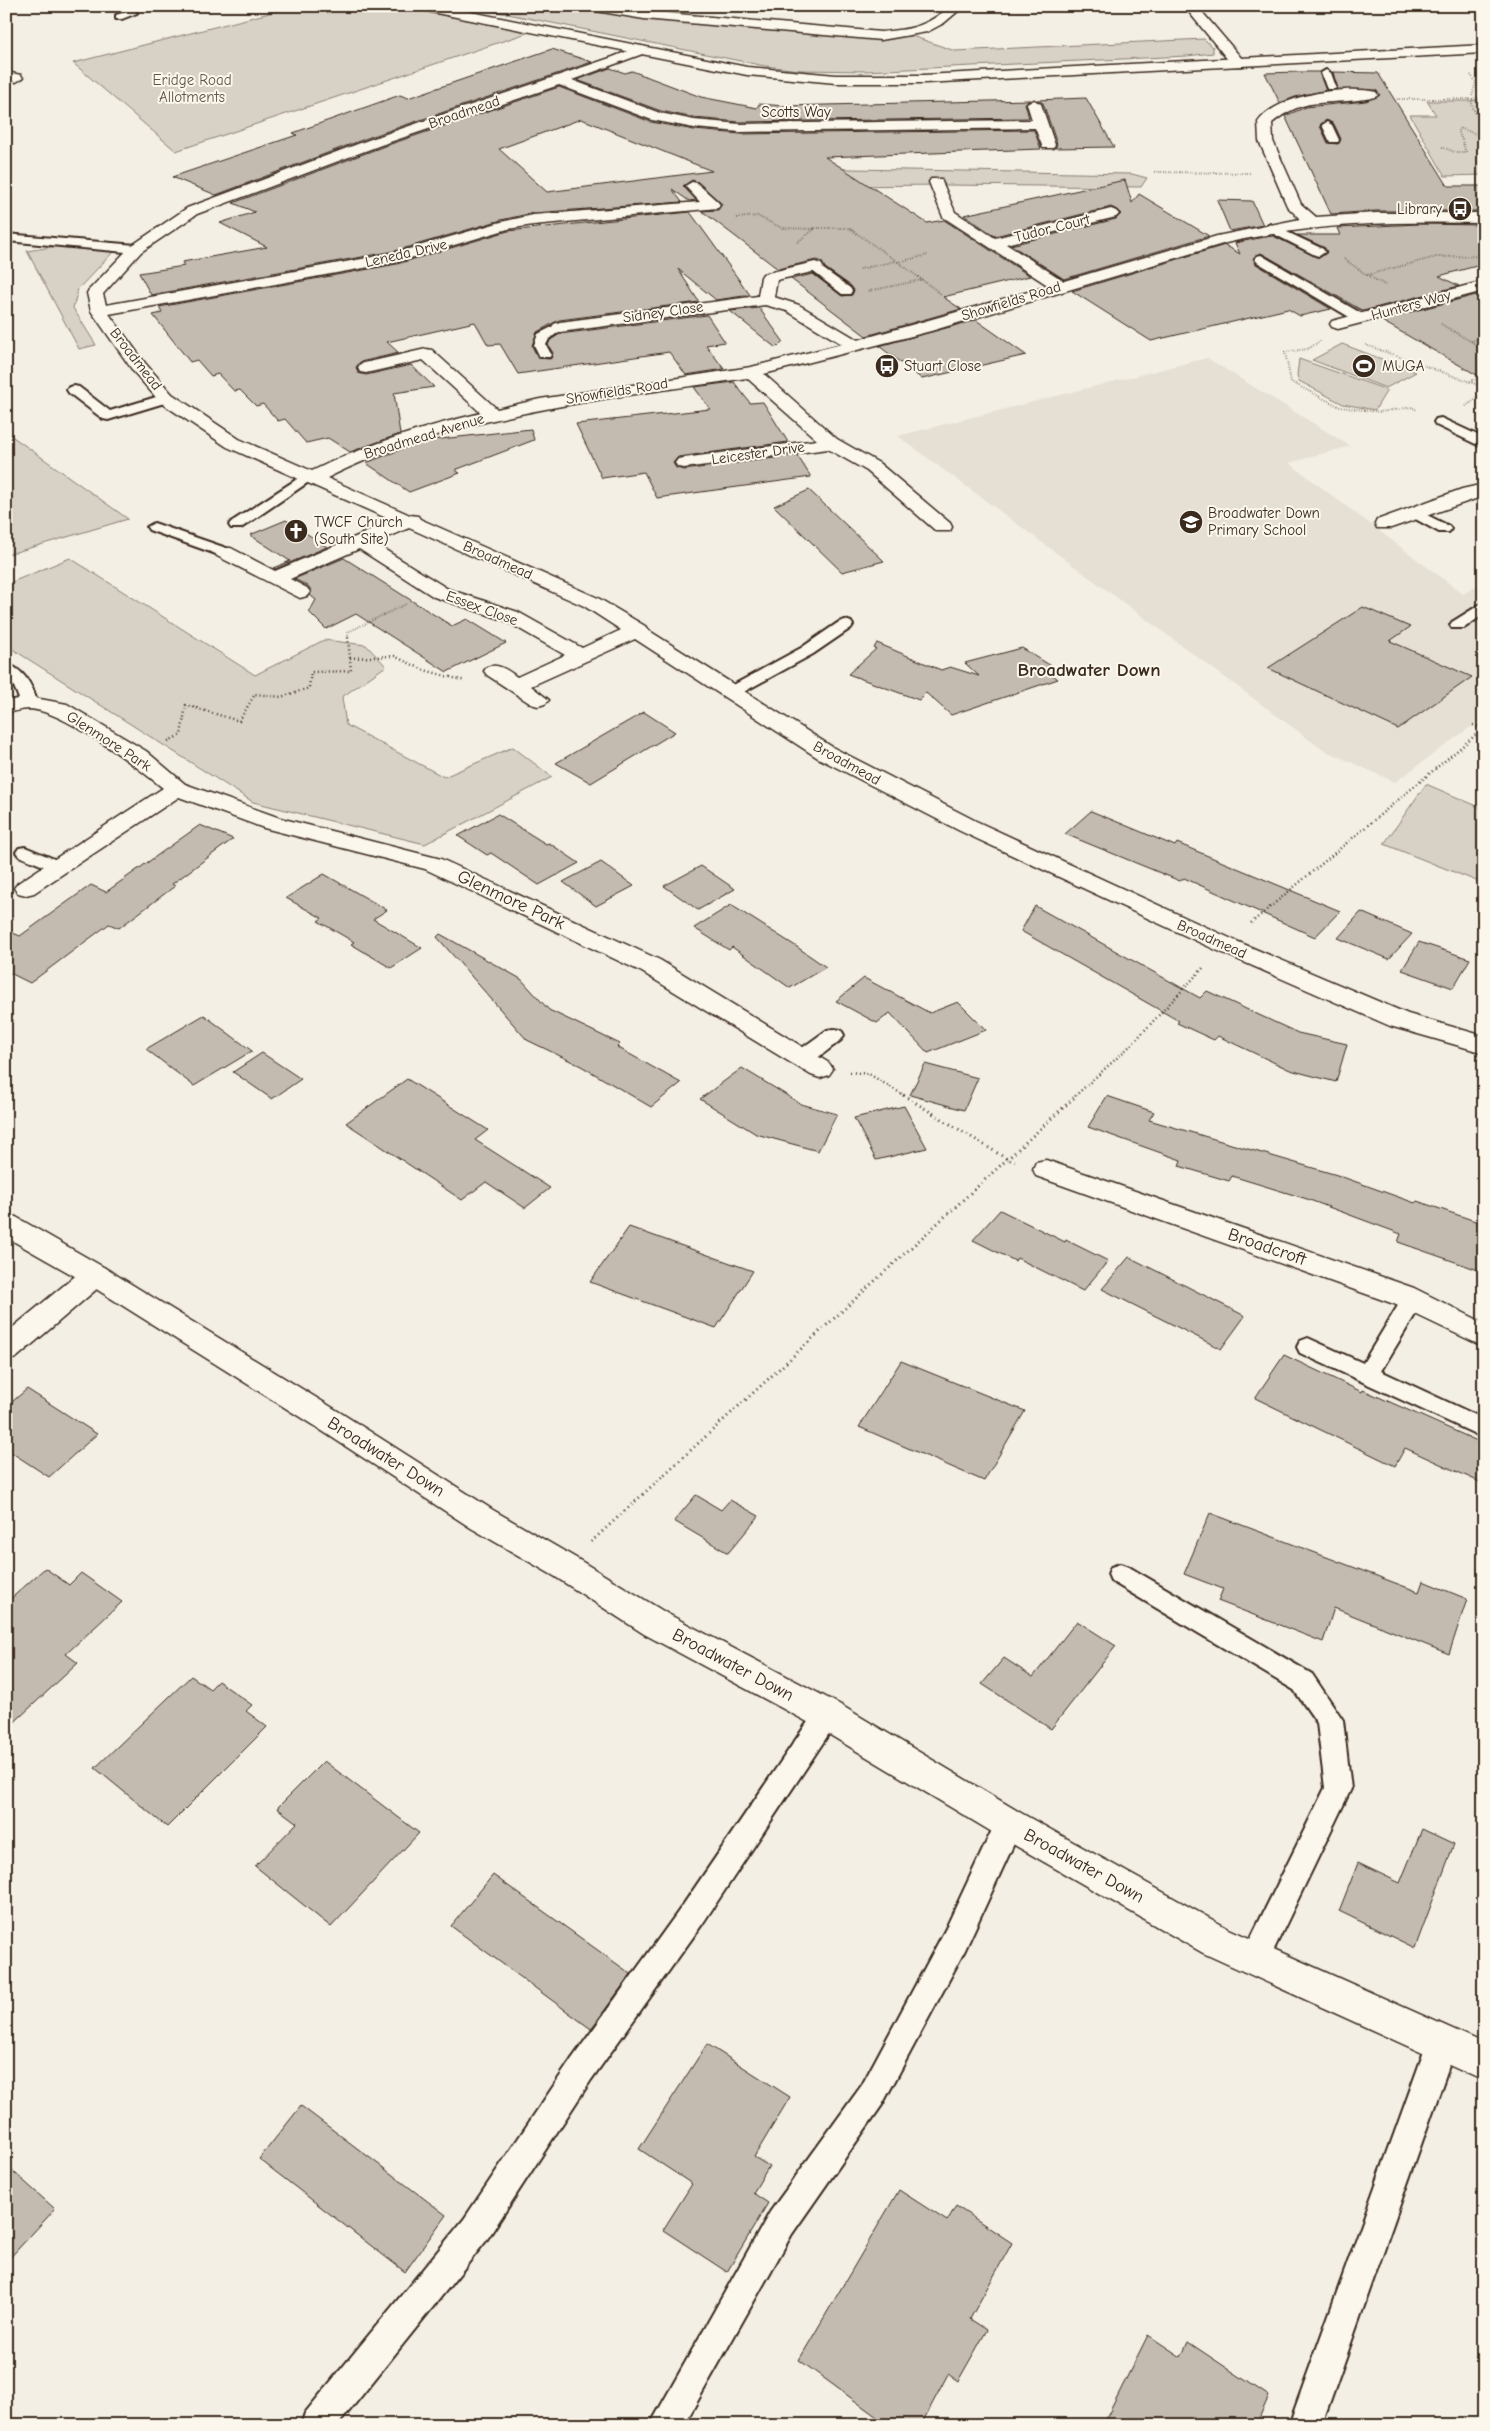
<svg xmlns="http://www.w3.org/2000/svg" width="1490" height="2431" font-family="'Comic Neue',sans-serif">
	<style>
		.built { fill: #e5dfd4 }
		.green { fill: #d8d1c6; stroke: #8a7e72 }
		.building { fill: #c3bbb0; stroke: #3b2a1e; fill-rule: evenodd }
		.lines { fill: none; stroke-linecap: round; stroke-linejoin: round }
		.lane-casing { stroke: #3b2a1e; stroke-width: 4 }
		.street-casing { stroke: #3b2a1e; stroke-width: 3 }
		.secondary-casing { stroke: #3b2a1e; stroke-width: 3 }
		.highway-casing { stroke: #3b2a1e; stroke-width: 3 }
		.path-far2 { stroke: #3b2a1e; stroke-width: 2; stroke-dasharray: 0.5 2; stroke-linecap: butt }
		.path-far1 { stroke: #3b2a1e; stroke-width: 2.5; stroke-dasharray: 1 3; stroke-linecap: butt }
		.path { stroke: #3b2a1e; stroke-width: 3; stroke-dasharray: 1 4; stroke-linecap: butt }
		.lane { fill: #fbf7ec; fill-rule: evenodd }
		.street { fill: #fbf7ec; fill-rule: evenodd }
		.secondary { fill: #fbf7ec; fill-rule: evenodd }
		.highway { fill: #fbf7ec; fill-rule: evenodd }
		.labels { text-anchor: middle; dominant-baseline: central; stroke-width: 4; stroke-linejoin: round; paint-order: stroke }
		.far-park-label { font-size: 15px; fill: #625448; stroke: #fbf7ec }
		.far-street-label { font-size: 15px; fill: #3b2a1e; stroke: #fbf7ec }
		.far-poi-label { font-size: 15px; fill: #3b2a1e; stroke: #fbf7ec; text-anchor: start }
		.street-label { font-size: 18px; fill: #3b2a1e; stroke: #fbf7ec }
		.far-district-label { font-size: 19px; font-weight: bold; fill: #3b2a1e; stroke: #fbf7ec }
	</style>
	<rect width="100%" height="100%" fill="#f3efe4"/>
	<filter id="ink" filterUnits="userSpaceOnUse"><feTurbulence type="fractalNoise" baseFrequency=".02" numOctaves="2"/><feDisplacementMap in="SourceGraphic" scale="10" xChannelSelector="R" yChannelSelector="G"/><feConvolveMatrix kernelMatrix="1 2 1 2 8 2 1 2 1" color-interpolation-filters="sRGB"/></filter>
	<g filter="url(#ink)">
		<!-- built -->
		<path class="built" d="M1207,358L1350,446L1289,463L1463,594L1484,582V717L1395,782L1322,749L898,436Z"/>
		<!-- green -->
		<g class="green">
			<path d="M297,6H396L530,32L176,151L73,63Z"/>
			<path d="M468,6H632L643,16L895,37L912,36L955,51L1204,39L1213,47V53L1187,56L865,71L799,70L765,66Z"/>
			<path d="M1484,99V175L1445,176L1410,115H1436L1427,101H1471Z"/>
			<path d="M794,168L1132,174L1147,178L1141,187L945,185L839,186Z"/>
			<path d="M57,246L115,250L78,289L73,308L96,345L79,349L27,251Z"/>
			<path d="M1342,344L1416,372L1386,388L1312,360Z"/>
			<path d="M1299,359L1387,390L1375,410L1343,404L1299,381L1297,375Z"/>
			<path d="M6,432L128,519L6,555Z"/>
			<path d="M70,558L255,675L324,640L366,645L386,666L342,697L346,725L444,777L513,747L552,777L425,844L253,802L6,645L7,584Z"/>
			<path d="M1426,784L1484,809V884L1384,844Z"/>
		</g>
		<!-- building -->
		<g class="building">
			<path d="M552,49L592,62L370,137L216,195L172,177L297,135L293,133L400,95L408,98Z"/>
			<path d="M610,68L625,73L632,71L701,97L757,108L759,104L785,106L1030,100L1025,103L1029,118L740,122L694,118L661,111L577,80Z"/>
			<path d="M1298,72H1319L1326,90L1295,97L1280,103L1265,73Z"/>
			<path d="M1333,72L1378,73L1448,186H1484V211H1376L1331,214L1285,116L1306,107L1366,101L1380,95L1376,90L1337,89ZM1326,120L1334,124L1341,139L1338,144L1328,143L1320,126Z"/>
			<path d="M559,87L651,122L694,130L740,134L1034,130L1041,149L825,157L927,223L944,220L1030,276L943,297L961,309L866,336L791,279L813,274L842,296L852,295L854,290L851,286L825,268L822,262L816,260L778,269L702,211L718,210L722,204L698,182L692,180L683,186L696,200L689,201L672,189L682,202L533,213L501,220L395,251L151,295L139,273L184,266L182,262L267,247L220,223L255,212L233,203L382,147ZM581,119L589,122L712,171L547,192L499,149Z"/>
			<path d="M1086,98L1114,147L1055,148L1057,144L1043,103L1037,100Z"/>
			<path d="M1125,180L1132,203L1139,194L1209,236L1064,279L1011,245L1116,219L1121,214L1117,210L1111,207L995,236L964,215Z"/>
			<path d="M1217,200L1252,201L1263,225L1230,231Z"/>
			<path d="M690,212L750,295L716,300L678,269L699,302L559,320L537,332L532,346L538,358L550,359L553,353L548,345L550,340L560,334L707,315L725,342L706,345L724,369L686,375L669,352L518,374L500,344L488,345L475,322L387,342L399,353L360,362L356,367L358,373L366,375L411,365L434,387L394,393L400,434L350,452L328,438L306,443L285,419L278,421L263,404L256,406L240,390L234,391L218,374L211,376L197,360L190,362L153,315L162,313L159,307L397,264L508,231Z"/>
			<path d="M1418,224L1484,225V264L1439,276L1459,286L1363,311L1261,253L1253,258L1256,264L1331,309L1300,316L1288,309L1151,341L1072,291L1225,245L1240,254L1235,243L1259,238L1273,236L1319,258L1327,252L1325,248L1297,235H1340L1337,228Z"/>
			<path d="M1476,295L1484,299V379L1380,320Z"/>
			<path d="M759,308L783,341L776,348L730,311Z"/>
			<path d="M976,320L1026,355L922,379L879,346Z"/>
			<path d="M734,382L750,403L763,402L788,442L678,457L673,463L676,468L684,470L797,455L811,477L657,498L644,472L602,478L576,424L710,409L694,387Z"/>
			<path d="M531,429L534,440L455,470L460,473L409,492L366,463L423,441Z"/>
			<path d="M809,490L884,561L842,572L774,506Z"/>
			<path d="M286,520L327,547L275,569L273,568L290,561L250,535Z"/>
			<path d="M344,558L452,626L467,619L506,643L447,672L356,614L326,629L309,612L316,600L310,595L312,591L308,586L294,579Z"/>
			<path d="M1363,607L1410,627L1390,641L1472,677L1398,729L1268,668Z"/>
			<path d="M877,643L941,670L950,667L979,676L965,663L1022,648L1056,669L1049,672L1058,679L951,715L926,693L919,700L848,674L876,649L874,648Z"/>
			<path d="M644,712L675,732L591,783L556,763Z"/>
			<path d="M1091,811L1175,846L1177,843L1340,911L1315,937L1184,878L1180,881L1065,834Z"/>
			<path d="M498,814L546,844L549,843L579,863L539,885L491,853L487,855L458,836Z"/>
			<path d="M200,825L233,839L172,884L175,886L119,928L109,924L30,983L6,971V930L20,936L91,885L106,892Z"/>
			<path d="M601,862L634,886L596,906L563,882Z"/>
			<path d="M701,866L735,889L698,910L664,886Z"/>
			<path d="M324,874L387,910L373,919L422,948L391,968L351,944L354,942L318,921L322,918L286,898Z"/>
			<path d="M731,905L794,945L826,967L790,988L732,947L729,950L694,928Z"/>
			<path d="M1035,906L1200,998L1207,991L1298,1033L1347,1044L1336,1082L1290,1070L1218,1036L1214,1040L1177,1023L1179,1021L1021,931Z"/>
			<path d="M1361,912L1412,934L1389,959L1338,938Z"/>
			<path d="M440,934L521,979L549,1010L620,1044L617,1047L681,1083L651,1107L581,1066L527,1040L437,937Z"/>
			<path d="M1419,942L1470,959L1453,988L1402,970Z"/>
			<path d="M864,978L930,1013L958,1002L986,1030L928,1053L890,1013L877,1023L836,1001Z"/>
			<path d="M204,1015L252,1051L194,1086L146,1049Z"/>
			<path d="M262,1053L301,1079L272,1099L233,1072Z"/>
			<path d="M925,1064L978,1078L964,1110L910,1095Z"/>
			<path d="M742,1068L801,1104L837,1114L818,1151L756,1134L700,1099Z"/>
			<path d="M407,1079L488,1130L475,1140L550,1188L525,1208L486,1182L462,1200L346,1123Z"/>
			<path d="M1107,1096L1154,1112L1149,1120L1337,1175L1415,1203L1417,1201L1484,1224V1272L1398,1242L1401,1234L1307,1199L1232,1176L1229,1181L1179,1166L1181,1160L1088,1127Z"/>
			<path d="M904,1106L927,1148L876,1160L854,1118Z"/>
			<path d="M1000,1210L1065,1242L1066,1240L1108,1261L1083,1291L1017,1258L1015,1261L973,1240Z"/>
			<path d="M629,1227L753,1271L716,1328L590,1282Z"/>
			<path d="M1129,1257L1245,1316L1221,1349L1102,1289Z"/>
			<path d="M1284,1355L1362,1392L1363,1390L1484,1444V1484L1405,1448L1395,1466L1255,1398Z"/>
			<path d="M901,1361L1025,1411L984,1481L859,1427Z"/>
			<path d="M27,1389L97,1434L49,1477L6,1449V1407Z"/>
			<path d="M696,1495L721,1510L730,1500L759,1516L728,1553L674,1521Z"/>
			<path d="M1210,1513L1419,1592L1423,1581L1467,1599L1449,1654L1334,1608L1323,1642L1218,1601L1223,1589L1184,1574Z"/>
			<path d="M45,1568L69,1585L81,1573L122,1602L66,1654L78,1663L6,1730V1603Z"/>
			<path d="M1077,1621L1116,1646L1051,1729L982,1684L1004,1658L1033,1677Z"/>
			<path d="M191,1676L210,1689L218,1681L252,1705L246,1711L267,1727L167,1827L95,1768Z"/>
			<path d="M324,1761L419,1833L331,1927L255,1866L297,1823L277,1808Z"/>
			<path d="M1422,1829L1454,1844L1415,1948L1339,1911L1358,1863L1400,1883Z"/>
			<path d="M493,1875L631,1974L591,2029L451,1926Z"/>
			<path d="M707,2044L790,2097L754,2157L769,2166L753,2193L768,2203L727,2272L663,2230L692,2184L639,2149Z"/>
			<path d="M301,2106L446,2215L405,2272L259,2159Z"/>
			<path d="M6,2165L55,2209L6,2262Z"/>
			<path d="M899,2190L947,2221L956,2206L1012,2243L970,2319L987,2330L958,2381L948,2374L921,2425H888L799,2360Z"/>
			<path d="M1148,2335L1181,2357L1188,2342L1269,2396L1256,2425H1103Z"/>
		</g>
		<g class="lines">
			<!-- lane casing -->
			<g class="lane-casing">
				<g id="lane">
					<path d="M120,6H131L137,13L122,19H116V15L125,12Z"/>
					<path d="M1326,70L1331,73L1336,87L1335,89H1327L1321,73Z"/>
					<path d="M1327,122L1332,125L1339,140L1338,142H1330L1322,125Z"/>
					<path d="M1270,224L1323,249L1325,252L1319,256L1315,255L1266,230L1264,228Z"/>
					<path d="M6,234L136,245L142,249L136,253L7,241Z"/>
					<path d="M1261,255L1364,315L1366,318L1360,322L1356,321L1257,262L1255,259L1257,256Z"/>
					<path d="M815,263L850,288L852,291L850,294H842L811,270L809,267L811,264Z"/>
					<path d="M560,323L566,327L549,339L546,345L551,354L550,357H540L534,345L538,334Z"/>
					<path d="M74,386L79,387L110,411L166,394L173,398L171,401L108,420L103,419L69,393L67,390L69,387Z"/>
					<path d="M1441,418L1484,438V448L1436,425L1434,422L1436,419Z"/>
					<path d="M308,472L313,473L315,476L313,479L241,528H231L229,525L231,522Z"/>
					<path d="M1415,509L1449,526L1451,529L1449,532H1439L1410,516L1408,513Z"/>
					<path d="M154,523L229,549L231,552L224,556L219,555L149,530L147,527Z"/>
					<path d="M1484,602V614L1464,628H1452L1450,625L1452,622Z"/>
					<path d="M845,620L851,622L853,625L851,628L813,654L738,695H726L724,692L726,689L801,648L839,622Z"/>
					<path d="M6,664C23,668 34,687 37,703L35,706H23C16,696 17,686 6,677Z"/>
					<path d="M25,847L64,863L67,867L64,871L58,872L19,856L16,852L19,848Z"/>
					<path d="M834,1029L841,1030L844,1035L841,1040C828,1049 812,1067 795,1063L792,1058L795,1053L827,1030Z"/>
					<path d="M1413,1292L1421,1294L1424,1300L1381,1371L1484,1419V1438L1300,1353L1297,1347L1300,1341L1308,1338L1363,1363L1405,1294Z"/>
					<path d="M1120,1564L1129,1567L1312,1674L1343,1720L1351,1789L1265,1968L1255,1972L1245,1968L1241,1958L1325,1788L1317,1723L1294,1690L1111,1581L1108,1574L1111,1567Z"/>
					<path d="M827,1704L836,1707L840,1715L836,1723L703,1923L591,2080L486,2241L338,2425H301L305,2413L464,2219L571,2060L683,1905L818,1707Z"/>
					<path d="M1009,1812L1019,1815L1023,1824L965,1950L882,2105L792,2234L684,2425H650L770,2212L862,2085L945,1930L999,1815Z"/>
					<path d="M1442,2029L1452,2033L1457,2043L1322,2425H1289L1427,2043L1432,2033Z"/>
				</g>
			</g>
			<!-- street casing -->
			<g class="street-casing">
				<g id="street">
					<path d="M584,6H614L644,11L881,32C896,30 911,30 925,23C942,16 944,6 964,6L944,23L927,32L881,40L644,19L590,10Z"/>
					<path d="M1184,6H1197L1243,60L1245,63L1243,66H1233Z"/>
					<path d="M640,46L645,47L647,50L645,53L572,80L660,113L694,120L740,124L1032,120L1027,104L1034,100L1041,104L1055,145L1053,148H1043L1035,128L740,132L694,128L652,120L559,85L381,145L197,214L141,252L103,294L106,305L395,253L501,222L533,215L700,202L685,186L692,182L697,183L718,202L720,205L718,208L533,225L508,229L397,262L109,314L145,363L172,394L239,439L312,471C365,445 423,427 481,413L423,360L366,373L360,372L358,368L360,364L426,349L432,350L497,409L540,399L751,367L842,344L787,311L765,305L560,332L554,330L552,327L554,324L560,322L758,296L761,277L763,274L815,262L821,264L823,267L821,270L777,280L774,297L799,305L858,340L1049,286L943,217L929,182L931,179H941L955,212L995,238L1111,209L1116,211L1119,214L1116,217L1006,244L1064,281L1217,236L1300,219L1287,206L1259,141L1258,122C1277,95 1345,85 1376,92L1378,95C1372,102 1319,101 1306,105C1293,108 1282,115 1272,123L1273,141L1301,204L1316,217L1376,213H1484V223C1395,221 1313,223 1226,243L931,331L764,374L837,439L879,463L950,523L952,527L950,531H936L867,471L828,449L684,468L678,467L675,463L678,459L684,458L817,440L747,378C606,399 456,413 327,478L410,515L418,516L420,519L598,598L645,626L648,630L834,748L976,821L1234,940L1408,1014L1484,1036V1053L1390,1026L1216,950L960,831L818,758L635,639L531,686L549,700L545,704L538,706L531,704L487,675L484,671L487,667C499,663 507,670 517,677L565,655L504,620L434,597L359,549L290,579L307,588L310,592L307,596L300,598L217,556L214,552L217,548H231L275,571L393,521L227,447L160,402L133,371L91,311L87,293L89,290L131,246L187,208L371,139L613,57ZM409,528L584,606L621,630L582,648L518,612L448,589L374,543Z"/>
					<path d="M6,72L21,75L23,78L16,82L6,80Z"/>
					<path d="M1484,281V291L1338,329L1332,327L1330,324L1332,321Z"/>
					<path d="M1484,484V496L1391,528H1377L1375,524L1377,520L1462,489Z"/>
					<path d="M29,697L67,704L146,751L185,784L280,818L441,859L660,960L829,1063L833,1069L829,1075L820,1078L811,1075L642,972L425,869L264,828L179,797L34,893L26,895L18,893L14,888L18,883L163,788C136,766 63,710 29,709C22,709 13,712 6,713V701Z"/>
					<path d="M1046,1160L1414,1288L1484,1323V1347L1394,1304L1036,1176L1033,1169L1036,1162Z"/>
					<path d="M95,1265L105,1268L109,1275L105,1282L16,1358L6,1361V1333L85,1268Z"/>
				</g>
			</g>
			<!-- secondary casing -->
			<g class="secondary-casing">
				<path id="secondary" d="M6,1214L16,1217L105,1268L341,1413L493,1510L576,1558L668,1614L839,1704L1021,1813L1229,1929L1484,2043V2081L1203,1953L997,1835L815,1726L644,1634L554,1576L471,1528L319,1429L85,1282L6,1237Z"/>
			</g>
			<!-- highway casing -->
			<g class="highway-casing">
				<path id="highway" d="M415,6H441L747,67L836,75H924L1484,45V53L924,83H836L747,75L421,10Z"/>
			</g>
			<!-- path-far2 -->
			<g class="path-far2">
				<path d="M1471,75L1476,82C1470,102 1469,107 1484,123"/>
				<path d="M1397,99H1472L1484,97"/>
				<path d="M1442,147L1455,152H1466L1458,130L1460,128L1484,137"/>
				<path d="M1154,172L1251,173"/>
				<path d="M737,218L757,216L782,228L815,229L796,243"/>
				<path d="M813,228H849L898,262L928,255"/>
				<path d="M1344,259L1367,275"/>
				<path d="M898,262L941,294"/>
				<path d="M860,269L896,261"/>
				<path d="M1385,285L1367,275L1436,257L1484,256"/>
				<path d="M869,291L921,280"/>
				<path d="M1441,324L1484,349"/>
				<path d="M1320,341L1308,349L1285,352L1291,382L1340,407L1380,412L1412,407L1417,410"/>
				<path d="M1471,341L1484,338"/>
				<path d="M1366,345L1484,387"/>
				<path d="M1470,381L1484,377"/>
				<path d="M1466,406L1484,393"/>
				<path d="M348,638V632L406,604"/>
			</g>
			<!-- path-far1 -->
			<g class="path-far1">
				<path d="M350,658L394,656L424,670L465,681"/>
				<path d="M1473,725L1483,729"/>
				<path d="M168,741L181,735L186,705L239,721L255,694L281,697L309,688L311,672L351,671L348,637"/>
				<path d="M1251,923L1484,728"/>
				<path d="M850,1072L869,1074L905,1096"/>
				<path d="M1075,1096L1130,1046L1204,967"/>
			</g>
			<!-- path -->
			<g class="path">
				<path d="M903,1095L1007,1159L1015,1161"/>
				<path d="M591,1542L1077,1095"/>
			</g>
			<!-- lane -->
			<use href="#lane" class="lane"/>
			<!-- street -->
			<use href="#street" class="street"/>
			<!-- secondary -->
			<use href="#secondary" class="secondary"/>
			<!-- highway -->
			<use href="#highway" class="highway"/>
		</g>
	</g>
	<!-- icons -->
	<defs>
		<g id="bus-disc" transform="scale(1.25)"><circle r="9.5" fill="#3b2a1e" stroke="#fbf7ec"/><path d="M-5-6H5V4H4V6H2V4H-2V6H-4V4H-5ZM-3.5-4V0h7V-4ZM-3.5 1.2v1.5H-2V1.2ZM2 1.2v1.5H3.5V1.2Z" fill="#fff"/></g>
		<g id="stadium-disc" transform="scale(1.25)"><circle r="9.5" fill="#3b2a1e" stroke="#fbf7ec"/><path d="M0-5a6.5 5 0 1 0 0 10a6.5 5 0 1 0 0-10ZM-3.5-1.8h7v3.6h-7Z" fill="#fff"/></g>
		<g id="school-disc" transform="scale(1.25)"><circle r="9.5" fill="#3b2a1e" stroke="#fbf7ec"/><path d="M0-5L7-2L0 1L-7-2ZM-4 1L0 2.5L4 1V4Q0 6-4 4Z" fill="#fff"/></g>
		<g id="church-disc" transform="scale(1.25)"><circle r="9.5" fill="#3b2a1e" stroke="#fbf7ec"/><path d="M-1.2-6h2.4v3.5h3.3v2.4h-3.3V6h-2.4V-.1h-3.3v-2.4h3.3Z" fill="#fff"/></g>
	</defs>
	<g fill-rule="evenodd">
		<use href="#bus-disc" x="1460" y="209"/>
		<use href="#bus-disc" x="887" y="366"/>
		<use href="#stadium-disc" x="1364" y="366"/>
		<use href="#school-disc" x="1191" y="522"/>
		<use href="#church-disc" x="296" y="531"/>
	</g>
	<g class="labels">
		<!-- far-park labels -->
		<g class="far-park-label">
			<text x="192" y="80">Eridge Road<tspan x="192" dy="17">Allotments</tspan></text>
		</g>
		<!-- far-street labels -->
		<g class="far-street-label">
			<text transform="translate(464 112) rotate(-19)">Broadmead</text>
			<text x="796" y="112">Scotts Way</text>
			<text transform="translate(1052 228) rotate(-14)">Tudor Court</text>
			<text transform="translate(406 253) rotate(-13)">Leneda Drive</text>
			<text transform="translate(1011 301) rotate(-17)">Showfields Road</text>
			<text transform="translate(1411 305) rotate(-15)">Hunters Way</text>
			<text transform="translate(663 312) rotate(-8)">Sidney Close</text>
			<text transform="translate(136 359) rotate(52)">Broadmead</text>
			<text transform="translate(617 391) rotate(-9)">Showfields Road</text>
			<text transform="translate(424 436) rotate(-17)">Broadmead Avenue</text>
			<text transform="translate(758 453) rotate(-8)">Leicester Drive</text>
			<text transform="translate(498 560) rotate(24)">Broadmead</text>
			<text transform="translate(482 608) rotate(20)">Essex Close</text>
			<text transform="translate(109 741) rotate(33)">Glenmore Park</text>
			<text transform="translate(847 763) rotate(29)">Broadmead</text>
			<text transform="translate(1212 939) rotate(24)">Broadmead</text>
		</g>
		<!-- far-poi labels -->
		<g class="far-poi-label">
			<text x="1442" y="209" text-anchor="end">Library</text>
			<text x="904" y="366">Stuart Close</text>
			<text x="1382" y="366">MUGA</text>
			<text x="1208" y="513">Broadwater Down<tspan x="1208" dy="17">Primary School</tspan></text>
			<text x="314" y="522">TWCF Church<tspan x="314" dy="17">(South Site)</tspan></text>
		</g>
		<!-- street labels -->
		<g class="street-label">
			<text transform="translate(511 900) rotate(25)">Glenmore Park</text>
			<text transform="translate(1267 1247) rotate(19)">Broadcroft</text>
			<text transform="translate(386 1457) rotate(32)">Broadwater Down</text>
			<text transform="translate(733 1665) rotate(28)">Broadwater Down</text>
			<text transform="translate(1084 1866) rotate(29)">Broadwater Down</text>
		</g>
		<!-- far-district labels -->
		<g class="far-district-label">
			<text x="1089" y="670">Broadwater Down</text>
		</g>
	</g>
	<!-- margin -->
	<rect width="1490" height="2431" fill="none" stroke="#fbf7ec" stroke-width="25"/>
	<rect x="12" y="12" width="1465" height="2406" fill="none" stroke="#3b2a1e" stroke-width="2" filter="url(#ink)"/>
</svg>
